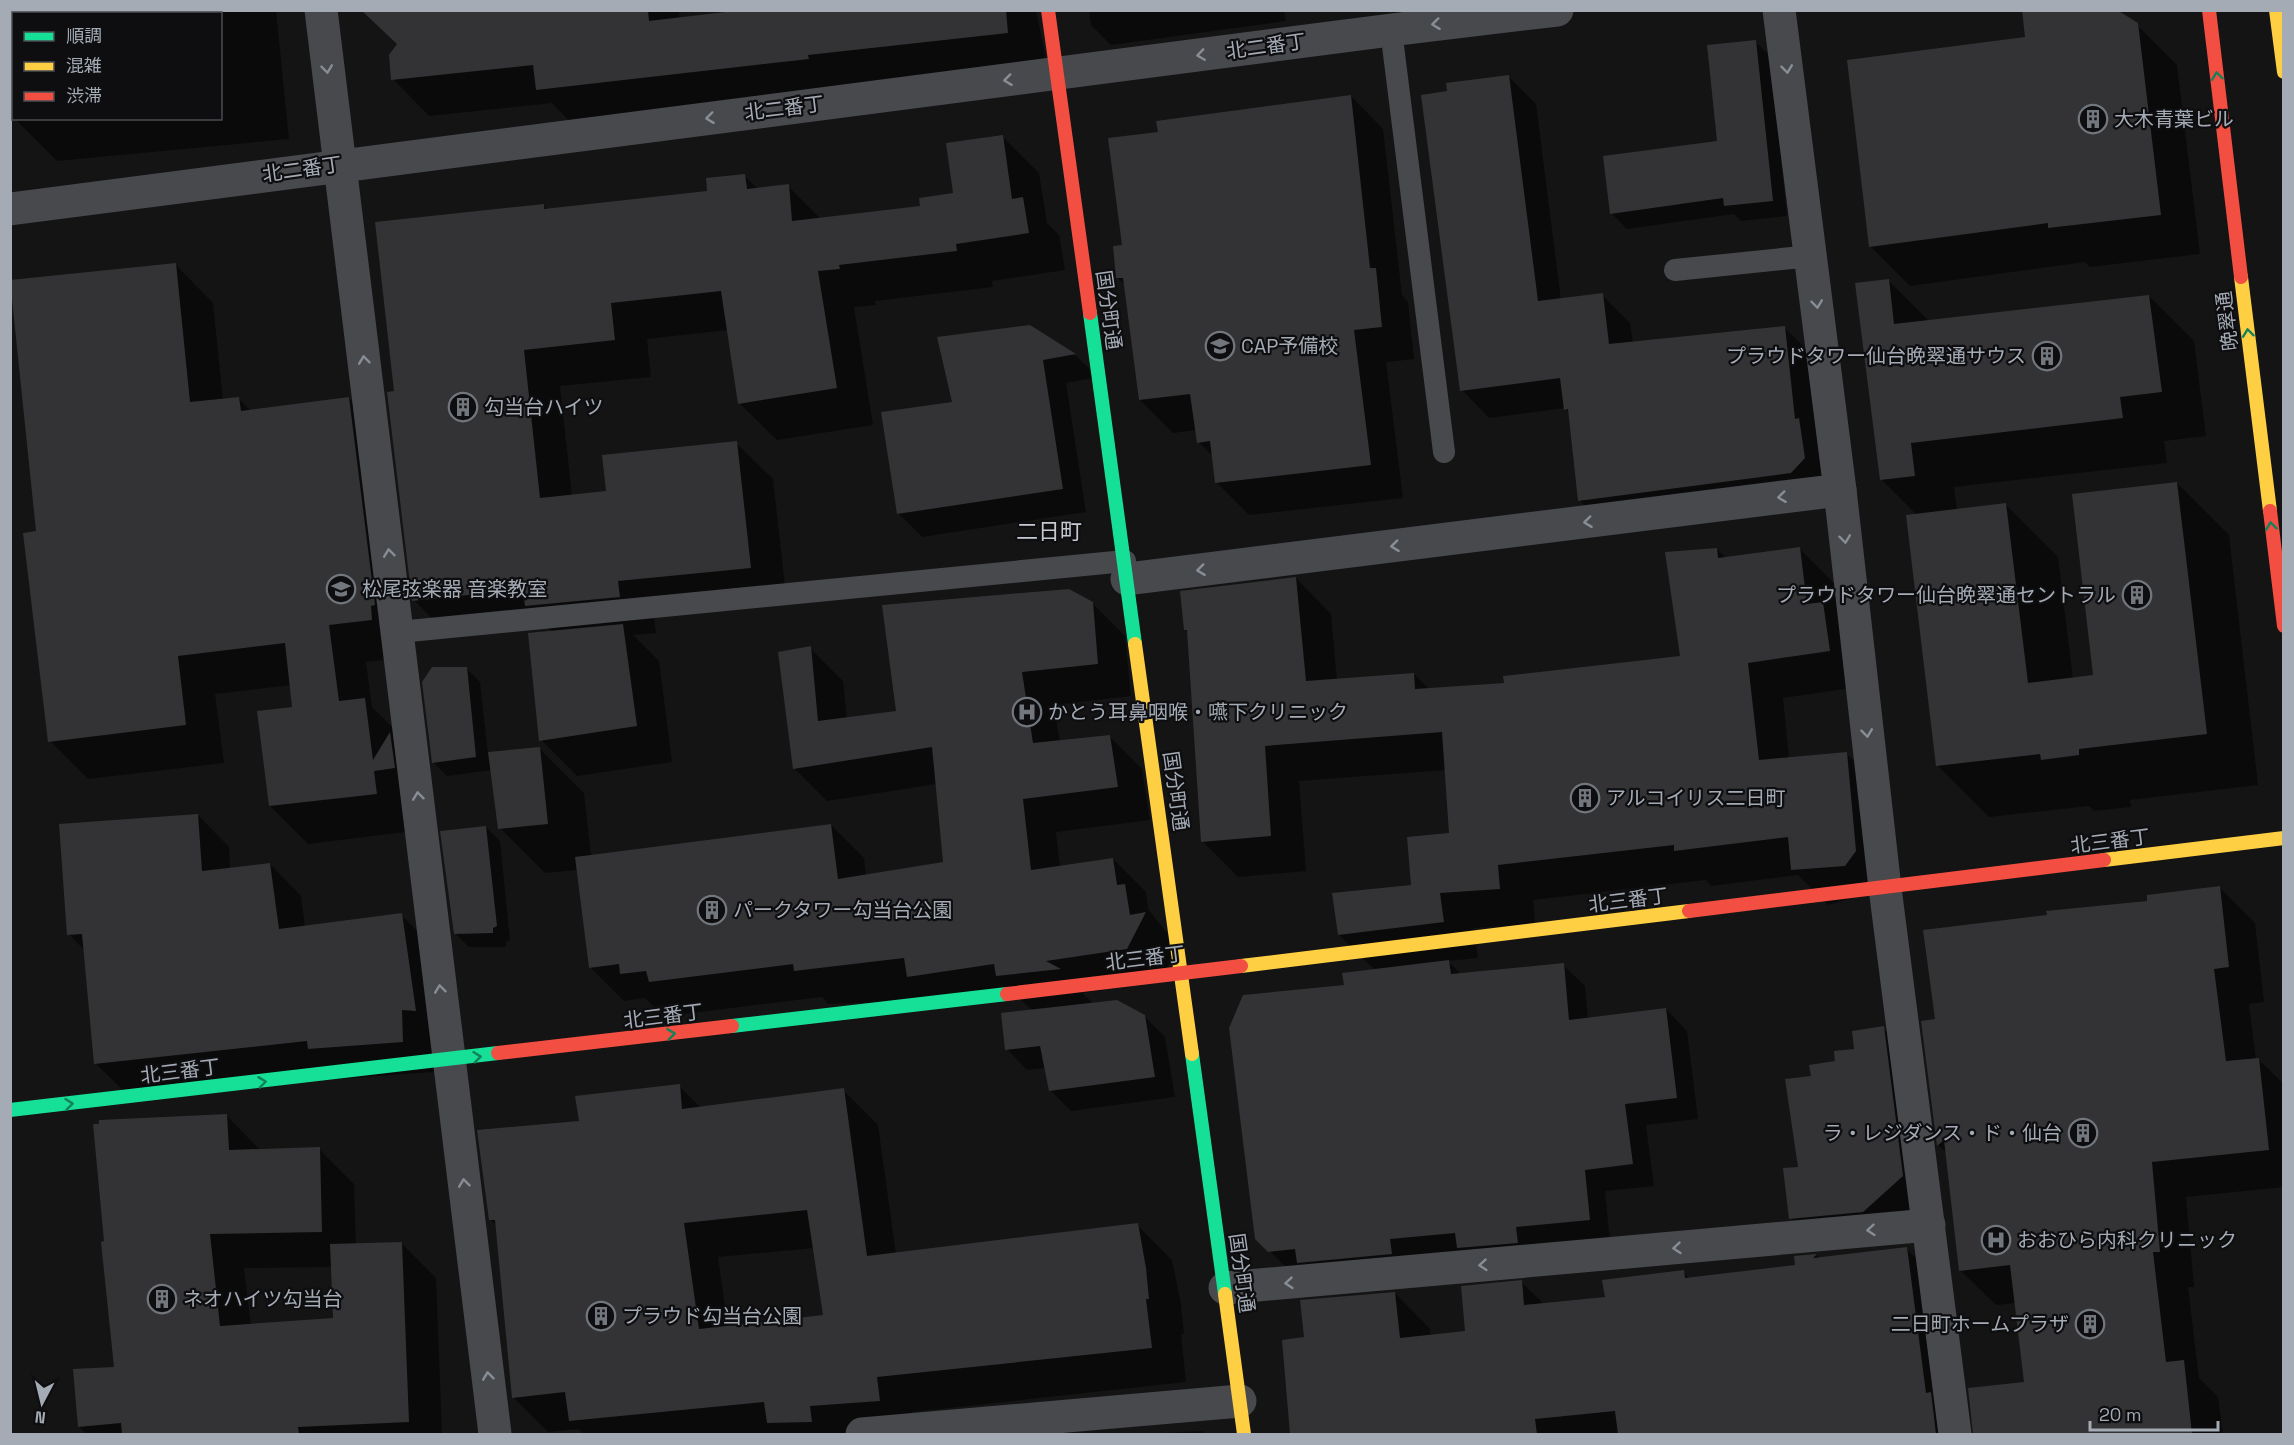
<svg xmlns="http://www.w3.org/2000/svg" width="2294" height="1445" font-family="'Space Grotesk','Noto Sans JP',sans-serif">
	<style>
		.shadow { fill: #0007; fill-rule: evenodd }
		.building { fill: #333335; fill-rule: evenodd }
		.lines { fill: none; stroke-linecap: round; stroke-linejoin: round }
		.lane { stroke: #48494d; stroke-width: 22 }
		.street { stroke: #48494d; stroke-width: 33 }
		.fast { stroke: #16e098; stroke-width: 14 }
		.slow { stroke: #ffcf43; stroke-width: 14 }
		.jam { stroke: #f24e42; stroke-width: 14 }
		.oneway { stroke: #888e96 }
		.oneway2 { stroke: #12825b }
		.labels { text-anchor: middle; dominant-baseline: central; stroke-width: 4.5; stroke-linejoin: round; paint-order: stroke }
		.street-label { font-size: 20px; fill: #a4abb5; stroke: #0e0e10 }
		.poi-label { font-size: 20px; fill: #a4abb5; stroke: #0e0e10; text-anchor: start }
		.quarter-label { font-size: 22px; fill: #c5c9d1; stroke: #0e0e10 }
	</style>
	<rect width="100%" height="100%" fill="#141414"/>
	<!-- shadow -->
	<g class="shadow">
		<path d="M10,10H276L289,139L57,161L18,122L17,118H220V14H14V80Z"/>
		<path d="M388,10H679L680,19L751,10H1036L1048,69L574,126L552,103L429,116L393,79L398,44Z"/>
		<path d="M1089,10H1284L1286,21L1111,45L1091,25Z"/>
		<path d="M2137,25L2177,65L2200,254L2090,267L2085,262L1910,286L1870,246Z"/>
		<path d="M1756,42L1771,57L1787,216L1741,221L1734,214L1627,229L1611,213L1719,142Z"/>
		<path d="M1508,76L1536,104L1561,300L1602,295L1630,323L1633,343L1785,328L1813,356L1832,486L1607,528L1579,500L1570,414L1565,408L1489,418L1462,390L1448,93Z"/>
		<path d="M1351,96L1383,129L1402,295L1408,302L1414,359L1386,362L1403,498L1249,515L1217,483L1214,457L1198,442L1197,430L1173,433L1140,400L1125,285L1118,278L1124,246L1160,133Z"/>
		<path d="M1002,136L1039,173L1047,223L1059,235L1065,270L992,281L993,287L875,301L876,305L854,307L873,425L777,440L740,404L728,330L647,339L651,377L560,386L572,496L608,492L736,443L773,479L787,604L654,617L656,633L633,635L659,661L672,762L577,776L541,740L553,632L548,627L450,637L414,600L396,393L543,205L547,210L708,192L745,176L758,189L788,186L821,219L922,207L955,195Z"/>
		<path d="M175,264L213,303L223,400L239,399L251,411L349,398L387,437L410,657L366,662L372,707L403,738L414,831L308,844L270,806L294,708L291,685L215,694L224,763L88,779L50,741L37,532Z"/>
		<path d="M1889,281L1930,322L2149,296L2194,341L2206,436L2164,441L2167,463L1954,487L1957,511L2006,505L2058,557L2073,679L2095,677L2177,483L2229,535L2258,785L2130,800L2131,807L2094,811L2089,806L1989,817L1937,765L1917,515L1881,479Z"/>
		<path d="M1029,327L1075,355L1098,377L1066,383L1086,512L922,537L898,513L954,403Z"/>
		<path d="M1717,549L1726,558L1800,549L1835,584L1865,686L1783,698L1789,758L1846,753L1882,789L1891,887L1828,905L1798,875L1711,886L1706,880L1533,900L1535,924L1474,928L1478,958L1448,961L1462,975L1563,965L1585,986L1588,1019L1666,1009L1687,1031L1698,1119L1646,1125L1654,1186L1605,1191L1610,1241L1291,1272L1256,1238L1346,986L1375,970L1339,935L1413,886L1451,834L1446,770L1299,781L1306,871L1238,877L1203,842L1188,633L1185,629L1296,578L1331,614L1337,680L1414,674L1429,689L1506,684L1682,658Z"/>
		<path d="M1092,603L1125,636L1131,696L1054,705L1060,742L1109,736L1142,769L1150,820L1056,832L1060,867L1113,859L1146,892L1148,909L1178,947L1160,982L1082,993L1094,1004L1144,1016L1165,1037L1175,1097L1071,1111L1050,1090L1046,1068L1027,1070L1007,1049L1033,1011L1019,998L828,1004L822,997L683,1014L673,1004L654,1007L645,998L624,1001L591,968L578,870L545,873L500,828L492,770L447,776L433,762L467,669L480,682L488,754L539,748L584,793L591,856L831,825L864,858L866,876L944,863L937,784L827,801L794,768L810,648L843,681L847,719L898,712Z"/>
		<path d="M198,815L229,847L230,869L270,864L301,896L305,927L401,915L433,946L434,1072L127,1094L95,1063L85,951L69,934Z"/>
		<path d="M486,827L500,841L510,940L506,942V947H469L455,933Z"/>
		<path d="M2219,887L2255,923L2264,1002L2249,1004L2256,1060L2258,1059L2284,1084V1187L2186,1197L2194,1287H2188L2199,1378L2218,1397L2223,1434H1975L2026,1383L2017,1303L1996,1305L1960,1270L1947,1153L1938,1145L1923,1022L1936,1020L2149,903Z"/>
		<path d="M1883,1028L1908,1052L1927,1201L1888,1236L1815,1242L1791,1218L1813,1077L1856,1050Z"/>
		<path d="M679,1086L701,1108L843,1090L878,1125L896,1254L1137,1225L1172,1260L1181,1304L1184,1334H1181L1186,1382L912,1412L914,1434H584L578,1429L548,1432L513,1397L497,1226L491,1220L581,1122ZM814,1248L825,1316L728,1327L718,1257Z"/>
		<path d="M226,1115L261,1151L319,1149L354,1184L356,1245L401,1243L436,1278L442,1434H87L79,1427L116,1369ZM332,1267L334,1319L251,1326L244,1268Z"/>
		<path d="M1907,1249L1942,1284L1966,1434H1293L1284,1341L1306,1339L1395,1293L1430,1329L1431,1336L1467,1332L1521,1282L1544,1304L1606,1298L1683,1272L1690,1279L1797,1266L1796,1257L1817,1255L1820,1258Z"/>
		<path d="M1202,1431L1206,1434H1148Z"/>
	</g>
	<!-- building -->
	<g class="building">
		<path d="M361,10H648L649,21L742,10H1006L1008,33L808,55L809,59L536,90L533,65L391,80L389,55L397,44Z"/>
		<path d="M2022,10H2117L2138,23L2161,215L2048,228V223L1869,247L1847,60L2025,37Z"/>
		<path d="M1756,40L1773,201L1724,206L1723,198L1610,214L1603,156L1717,141L1707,45Z"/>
		<path d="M1509,75L1538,301L1603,293L1609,344L1785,326L1795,419L1799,418L1805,458L1791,473L1578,501L1568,409L1564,410L1560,378L1460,391L1421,95L1447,91L1446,83Z"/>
		<path d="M1351,95L1370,268H1376L1382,327L1354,330L1371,465L1215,483L1210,441L1197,443L1190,394L1139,400L1123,278H1116L1113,246L1122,245L1108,138L1158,132L1156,121Z"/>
		<path d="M1003,135L1012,199L1023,197L1029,233L956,244L957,251L839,265L840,269L818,271L837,388L738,404L721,291L611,303L615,340L524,350L540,498L606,491L602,455L737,441L751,568L618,581L620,597L525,606L523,589L412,601L387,392L394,391L375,222L544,204V209L707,191L706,178L745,174L747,189L789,184L792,221L920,206L919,198L953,193L946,143Z"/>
		<path d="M176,263L190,402L239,397L241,411L349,397L375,605L371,606L372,620L329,625L339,701L365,698L373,760L390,732L395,768L374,771L377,794L269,806L257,711L292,707L285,643L178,656L186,725L48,742L23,533L36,531L10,280Z"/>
		<path d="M1889,279L1894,324L2149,295L2162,392L2120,397L2123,418L1911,443L1915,476L1880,480L1855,283Z"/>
		<path d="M1030,325L1076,354L1043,360L1063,489L897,514L881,412L952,402L937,337Z"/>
		<path d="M2177,482L2207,734L2079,749V755L2041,760L2040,754L1936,766L1906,515L2006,503L2028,683L2093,675L2072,494Z"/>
		<path d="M1800,547L1807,604L1823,602L1830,651L1748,663L1759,760L1847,752L1856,851L1845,866L1791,870L1788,837L1674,851V845L1498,865L1500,889L1440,893L1444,922L1338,935L1332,893L1411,885L1407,837L1449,833L1442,732L1265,746L1271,836L1201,842L1187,630H1184L1180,591L1296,577L1306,681L1414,673L1415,689L1504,683L1503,676L1680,656L1665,552L1717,548L1718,558Z"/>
		<path d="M1069,589L1093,602L1098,664L1022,672L1033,743L1110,735L1118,787L1023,799L1031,870L1113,858L1117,885L1125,884L1130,915L1146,912L1127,949L1046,961L1061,969L996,976L994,964L907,977L904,958L794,971L793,964L649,982L646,971L620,974L619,964L589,968L575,857L831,824L838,879L943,862L932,747L793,769L778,652L811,646L818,721L896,711L882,605Z"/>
		<path d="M623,624L637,726L539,741L528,633Z"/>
		<path d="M432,667H467L476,757L432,763L422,682Z"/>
		<path d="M540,747L548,824L498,829L488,752Z"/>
		<path d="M198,814L202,871L270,863L279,929L402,913L416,1011L402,1010L403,1042L308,1049L307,1041L94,1064L82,934L67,935L59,824Z"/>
		<path d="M486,826L497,926L493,928V933L454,934L440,831Z"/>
		<path d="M2220,886L2229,967L2214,969L2226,1061L2259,1058L2269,1150L2152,1162L2160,1252H2153L2166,1362L2184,1360L2192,1434H1973L1968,1388L2024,1382L2010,1265L1959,1271L1944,1140L1937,1146L1921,1021L1935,1019L1923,930L2047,915L2046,911L2147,901V895Z"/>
		<path d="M1449,960L1451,974L1564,963L1569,1020L1666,1008L1677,1098L1625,1104L1633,1164L1585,1170L1590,1220L1516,1227L1518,1243L1457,1248L1455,1233L1390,1239L1392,1254L1297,1263L1295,1249L1268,1252L1255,1239L1229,1028L1243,995L1344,985L1342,973Z"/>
		<path d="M1117,1000L1145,1015L1155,1077L1049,1091L1040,1046L1005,1050L1001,1013Z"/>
		<path d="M1884,1026L1903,1176L1863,1212L1789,1219L1783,1168L1798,1167L1785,1079L1811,1076L1809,1065L1835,1061L1834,1051L1854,1049L1852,1031Z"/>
		<path d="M680,1084L682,1109L844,1088L867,1256L1138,1223L1146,1268L1149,1299H1146L1152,1348L877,1377L880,1401L810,1406L812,1422L767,1423L764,1402L569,1421L565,1392L512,1398L495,1220H489L477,1130L579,1121L575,1096ZM807,1210L823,1315L699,1329L684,1223Z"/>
		<path d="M227,1114L229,1150L320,1147L322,1232L210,1234L220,1326L333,1318L330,1244L402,1242L409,1422L298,1427L299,1434H122L121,1423L78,1427L73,1369L114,1367L101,1242L104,1241L93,1124H99V1120Z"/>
		<path d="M1907,1247L1926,1393L1931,1392L1936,1434H1618L1615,1411L1535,1419L1537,1434H1290L1282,1340L1304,1337L1300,1300L1395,1292L1400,1338L1465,1331L1461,1286L1522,1280L1524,1305L1605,1297L1602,1280L1684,1270L1685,1278L1795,1265L1794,1256L1817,1254L1813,1258Z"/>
	</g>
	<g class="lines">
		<!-- lane -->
		<g class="lane">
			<path d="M1391,30L1444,452"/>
			<path d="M1675,270L1811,256"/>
			<path d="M399,632L1125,561"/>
		</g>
		<!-- street -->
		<g class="street">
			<path d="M321,10L495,1434"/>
			<path d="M1779,10L1840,490L1885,888L1955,1434"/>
			<path d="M10,209L1391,30L1557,10"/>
			<path d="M1127,579L1840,490"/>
			<path d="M1225,1288L1929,1225"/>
			<path d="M862,1434L1240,1401"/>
		</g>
		<!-- fast -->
		<g class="fast">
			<path d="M1090,313L1135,644"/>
			<path d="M732,1026L1007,994"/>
			<path d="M1192,1054L1225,1294"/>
			<path d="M10,1110L498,1053"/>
		</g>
		<!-- slow -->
		<g class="slow">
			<path d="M2276,10L2284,72"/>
			<path d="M2241,277L2270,511"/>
			<path d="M1135,644L1192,1054"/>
			<path d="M2104,860L2284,838"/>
			<path d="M1241,966L1689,911"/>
			<path d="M1225,1294L1244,1434"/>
		</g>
		<!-- jam -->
		<g class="jam">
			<path d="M1048,10L1090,313"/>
			<path d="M2209,10L2241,277"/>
			<path d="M2270,511L2284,626"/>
			<path d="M1689,911L2104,860"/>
			<path d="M1007,994L1241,966"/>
			<path d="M498,1053L732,1026"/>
		</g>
	</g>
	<!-- one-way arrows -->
	<defs><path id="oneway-chevron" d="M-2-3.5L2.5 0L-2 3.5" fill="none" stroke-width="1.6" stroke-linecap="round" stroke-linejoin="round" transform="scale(1.5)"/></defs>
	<g class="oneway">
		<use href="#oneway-chevron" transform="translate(1436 24) rotate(173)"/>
		<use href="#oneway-chevron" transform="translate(1201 55) rotate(172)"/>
		<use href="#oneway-chevron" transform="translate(327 69) rotate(83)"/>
		<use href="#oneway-chevron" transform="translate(1787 69) rotate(83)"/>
		<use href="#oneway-chevron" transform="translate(1008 80) rotate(173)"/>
		<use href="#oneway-chevron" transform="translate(710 118) rotate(173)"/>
		<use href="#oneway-chevron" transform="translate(1817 304) rotate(83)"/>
		<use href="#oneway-chevron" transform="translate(364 360) rotate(-97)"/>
		<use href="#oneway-chevron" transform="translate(1782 497) rotate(173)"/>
		<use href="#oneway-chevron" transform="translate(1588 522) rotate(173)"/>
		<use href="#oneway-chevron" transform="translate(1845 539) rotate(83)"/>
		<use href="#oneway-chevron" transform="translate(1395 546) rotate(173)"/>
		<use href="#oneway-chevron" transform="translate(389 553) rotate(-97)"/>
		<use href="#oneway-chevron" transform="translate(1201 570) rotate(173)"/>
		<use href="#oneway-chevron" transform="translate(1867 733) rotate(83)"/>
		<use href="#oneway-chevron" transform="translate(418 796) rotate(-97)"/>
		<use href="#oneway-chevron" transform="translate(440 989) rotate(-97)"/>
		<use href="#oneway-chevron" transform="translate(464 1183) rotate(-97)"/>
		<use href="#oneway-chevron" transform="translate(1871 1230) rotate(175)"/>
		<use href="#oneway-chevron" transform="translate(1677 1248) rotate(175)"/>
		<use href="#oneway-chevron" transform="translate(1483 1265) rotate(175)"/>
		<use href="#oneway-chevron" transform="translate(1289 1283) rotate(175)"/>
		<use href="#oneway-chevron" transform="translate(488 1376) rotate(-97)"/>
	</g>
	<g class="oneway2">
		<use href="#oneway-chevron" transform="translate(2217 76) rotate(-97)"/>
		<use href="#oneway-chevron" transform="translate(2248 333) rotate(-97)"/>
		<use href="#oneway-chevron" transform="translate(2271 526) rotate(-97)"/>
		<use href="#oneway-chevron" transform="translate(671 1034) rotate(-7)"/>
		<use href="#oneway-chevron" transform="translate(477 1057) rotate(-6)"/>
		<use href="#oneway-chevron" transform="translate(262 1082) rotate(-7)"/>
		<use href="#oneway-chevron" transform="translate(69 1104) rotate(-6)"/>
	</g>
	<!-- icons -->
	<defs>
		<g id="building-ring" transform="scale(1.5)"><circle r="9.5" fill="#0e0e10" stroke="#72767d" stroke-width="1.5"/><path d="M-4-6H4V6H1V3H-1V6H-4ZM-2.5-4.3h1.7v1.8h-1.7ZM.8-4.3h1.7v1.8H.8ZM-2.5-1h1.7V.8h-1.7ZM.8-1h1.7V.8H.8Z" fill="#72767d"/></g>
		<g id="school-ring" transform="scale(1.5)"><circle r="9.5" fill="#0e0e10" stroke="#72767d" stroke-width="1.5"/><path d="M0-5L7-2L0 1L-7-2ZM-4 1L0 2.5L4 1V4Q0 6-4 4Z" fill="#72767d"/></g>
		<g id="hospital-ring" transform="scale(1.5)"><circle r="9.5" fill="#0e0e10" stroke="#72767d" stroke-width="1.5"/><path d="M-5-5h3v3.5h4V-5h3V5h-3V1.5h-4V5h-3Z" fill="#72767d"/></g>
	</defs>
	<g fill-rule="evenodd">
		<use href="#building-ring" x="2093" y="119"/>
		<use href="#school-ring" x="1220" y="346"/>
		<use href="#building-ring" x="2047" y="356"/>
		<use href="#building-ring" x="463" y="407"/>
		<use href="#school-ring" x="341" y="589"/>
		<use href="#building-ring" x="2137" y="595"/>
		<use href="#hospital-ring" x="1027" y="712"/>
		<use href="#building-ring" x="1585" y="798"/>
		<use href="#building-ring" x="712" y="910"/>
		<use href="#building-ring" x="2083" y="1133"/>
		<use href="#hospital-ring" x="1996" y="1240"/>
		<use href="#building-ring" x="162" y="1299"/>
		<use href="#building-ring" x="601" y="1316"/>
		<use href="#building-ring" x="2090" y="1324"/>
	</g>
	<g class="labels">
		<!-- street labels -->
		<g class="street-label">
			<text transform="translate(1266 46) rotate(-8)">北二番丁</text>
			<text transform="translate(784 108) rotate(-7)">北二番丁</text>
			<text transform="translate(302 169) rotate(-8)">北二番丁</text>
			<text transform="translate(1109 310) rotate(82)">国分町通</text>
			<text transform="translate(2227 321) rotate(-97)">晩翠通</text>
			<text transform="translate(1176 791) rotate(82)">国分町通</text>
			<text transform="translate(2110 841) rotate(-7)">北三番丁</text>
			<text transform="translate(1628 900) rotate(-7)">北三番丁</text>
			<text transform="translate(1145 958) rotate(-7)">北三番丁</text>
			<text transform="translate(663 1016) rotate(-7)">北三番丁</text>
			<text transform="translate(180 1071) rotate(-7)">北三番丁</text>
			<text transform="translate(1242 1273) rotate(82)">国分町通</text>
		</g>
		<!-- poi labels -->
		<g class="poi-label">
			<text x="2114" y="119">大木青葉ビル</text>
			<text x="1241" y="346">CAP予備校</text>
			<text x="2026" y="356" text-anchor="end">プラウドタワー仙台晩翠通サウス</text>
			<text x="484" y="407">勾当台ハイツ</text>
			<text x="362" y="589">松尾弦楽器 音楽教室</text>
			<text x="2116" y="595" text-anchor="end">プラウドタワー仙台晩翠通セントラル</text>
			<text x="1048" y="712">かとう耳鼻咽喉・嚥下クリニック</text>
			<text x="1606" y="798">アルコイリス二日町</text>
			<text x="733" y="910">パークタワー勾当台公園</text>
			<text x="2062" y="1133" text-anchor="end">ラ・レジダンス・ド・仙台</text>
			<text x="2017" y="1240">おおひら内科クリニック</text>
			<text x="183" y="1299">ネオハイツ勾当台</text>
			<text x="622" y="1316">プラウド勾当台公園</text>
			<text x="2069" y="1324" text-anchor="end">二日町ホームプラザ</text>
		</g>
		<!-- quarter labels -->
		<g class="quarter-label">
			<text x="1049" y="531">二日町</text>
		</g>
	</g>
	<!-- border -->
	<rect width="2294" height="1445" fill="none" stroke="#a4abb5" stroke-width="24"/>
	<!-- legend -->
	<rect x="12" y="12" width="210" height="108" fill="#0e0e10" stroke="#4a4d52" stroke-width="1.5"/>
	<rect x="24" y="32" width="30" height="9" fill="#16e098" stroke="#4a4d52" stroke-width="1.5"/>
	<text x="66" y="42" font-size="18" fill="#a4abb5">順調</text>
	<rect x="24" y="62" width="30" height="9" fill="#ffcf43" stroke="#4a4d52" stroke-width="1.5"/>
	<text x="66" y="72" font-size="18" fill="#a4abb5">混雑</text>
	<rect x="24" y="92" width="30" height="9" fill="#f24e42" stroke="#4a4d52" stroke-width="1.5"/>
	<text x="66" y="102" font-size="18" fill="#a4abb5">渋滞</text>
	<!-- north arrow -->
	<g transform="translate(42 1403) rotate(187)" stroke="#0e0e10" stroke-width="4.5" paint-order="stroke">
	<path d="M0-4.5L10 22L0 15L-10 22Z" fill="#a4abb5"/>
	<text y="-9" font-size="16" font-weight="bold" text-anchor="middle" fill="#a4abb5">N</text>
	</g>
	<!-- scale -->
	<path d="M2090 1421v9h128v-9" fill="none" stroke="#a4abb5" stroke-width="3"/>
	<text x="2099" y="1421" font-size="18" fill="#a4abb5" stroke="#0e0e10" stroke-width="4.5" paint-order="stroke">20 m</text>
</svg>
